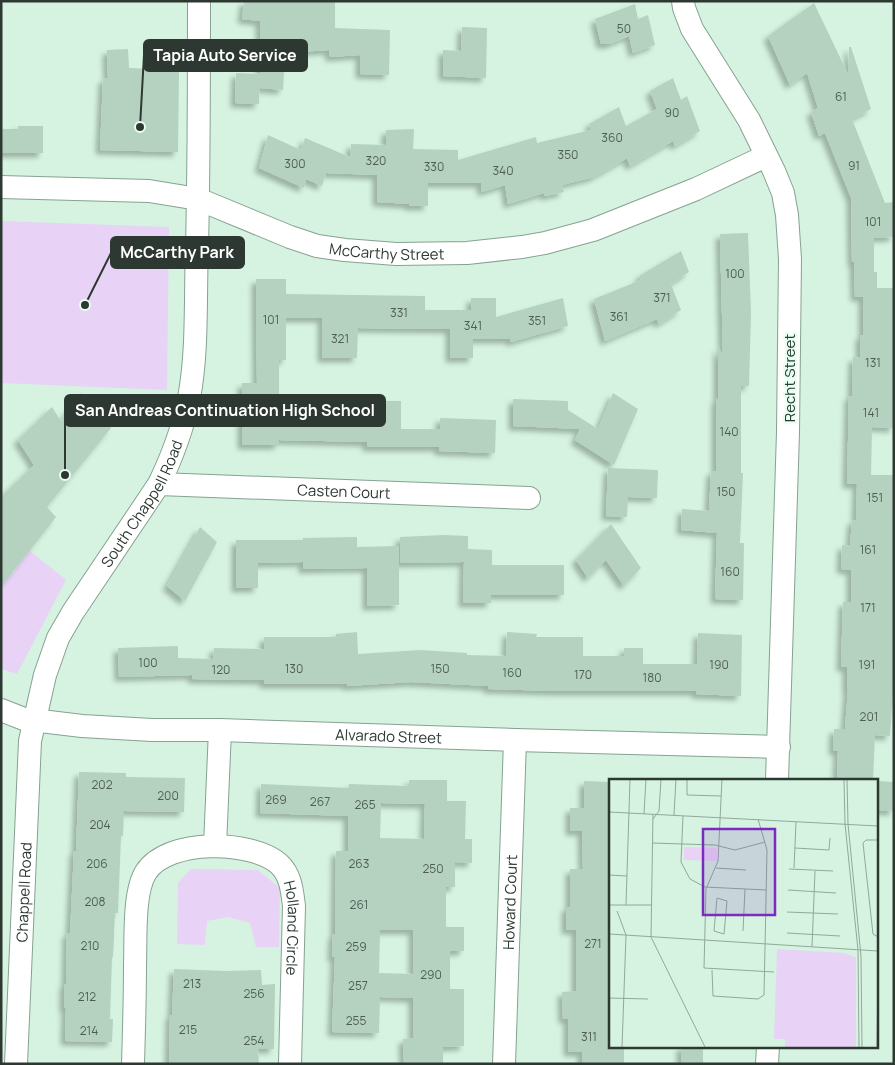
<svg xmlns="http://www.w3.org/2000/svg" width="895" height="1065" font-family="Manrope,sans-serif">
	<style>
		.green { fill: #e8d3f7 }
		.building { fill: #b5d2c0; fill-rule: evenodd; filter: url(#shadow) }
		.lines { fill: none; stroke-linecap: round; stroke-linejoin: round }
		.minor-casing { stroke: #86a291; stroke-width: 24 }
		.minor { stroke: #fff; stroke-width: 22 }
		.labels { text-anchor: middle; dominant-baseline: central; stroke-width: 4.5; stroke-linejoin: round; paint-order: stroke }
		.number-label { font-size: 12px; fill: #4e5e55 }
		.street-label { font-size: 15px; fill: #2c3831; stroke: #e6fff0 }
		.inset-road { fill: none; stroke: #91a89a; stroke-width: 1 }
		.view { fill: #7b2cbf; fill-opacity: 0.15; stroke: #7b2cbf; stroke-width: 2.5 }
		.inset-edge { fill: none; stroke: #2c3831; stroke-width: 2.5 }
		.leader { fill: none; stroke: #2c3831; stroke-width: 2 }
		.callout-dot { fill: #2c3831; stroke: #e6fff0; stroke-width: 2 }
		.callout { fill: #2c3831; stroke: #2c3831; stroke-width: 2 }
		.callout-label { font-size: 16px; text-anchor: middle; font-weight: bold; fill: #fff }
	</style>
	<defs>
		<filter id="shadow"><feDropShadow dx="-4.5" dy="4.5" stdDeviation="2.5" flood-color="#0004"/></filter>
	</defs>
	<rect width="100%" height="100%" fill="#d5f3e0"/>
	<!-- green -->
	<g class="green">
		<path d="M1,221L169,227L167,390L1,383Z"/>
		<path d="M29,550L66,580L17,674L1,669V573H13Z"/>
		<path d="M191,869L258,870L280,888L279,947H256L250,923L228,917L207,921L205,945L177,944L178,883Z"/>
	</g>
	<!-- building -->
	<g class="building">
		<path d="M244,1H335V28L390,30L389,75L360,74V55L330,57L329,50L285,53L283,90L260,88V21L242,19Z"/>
		<path d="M814,3L848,74L849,47H851L871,109L852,119L885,203L894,202V237L874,238V272H877V288H894V428L872,427L871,475H894V678L890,736L875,735L873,780H837L838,751L833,750L834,729H845L848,689H847V667H841L843,602H851V570L841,569L842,545L850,546L852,520L856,521L857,484H847L849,396H852L853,357L860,358V335H863V297H855L854,262H852L851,198L825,133L819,136L811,112L818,108L807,73L790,85L768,36Z"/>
		<path d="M635,4L638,19L648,15L655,45L633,53L629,36L610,44H601L595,19Z"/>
		<path d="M462,27L487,28L486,78L443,76V50L461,51Z"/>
		<path d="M128,49L129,68L179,70L178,152L100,150L103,79L108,78L107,50Z"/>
		<path d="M236,73L260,74L259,104L235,103Z"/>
		<path d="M673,78L681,100L687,96L700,131L675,146L673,141L630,166L627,158L594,177L562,185L564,192L545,196L544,193L508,204L505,185L482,192L481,183H428V206H409L410,204L377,202V175L326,173L322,186L306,179L304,188L259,168L268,135L301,150L305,138L350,157L351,144L386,145V130L414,129L413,149L458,150V160L536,137L537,143L591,130L589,124L619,107L626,126L657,109L650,91Z"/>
		<path d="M18,126H43V153H1V129H18Z"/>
		<path d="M748,233L751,312L749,386H741V473H743L740,543H744L743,600L715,599L717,533L681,530L682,509L709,511L711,471H716V398L718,401V346L723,356L720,234Z"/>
		<path d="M681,251L689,272L671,284L681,310L659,324L657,319L605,341L594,299L641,280L639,276Z"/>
		<path d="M256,279H286V294L425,296V310H471V298H496V317L563,298L568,326L511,342L510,339H473V358H450V329L358,328L357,358H322V318H286V360H279V412L367,414V401H401V429H440V418L496,420L495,453L439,451V447H367V442L279,440V445H242V383H257Z"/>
		<path d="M81,393L111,428L47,507L56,517L1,587V497L34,465L18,440L52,407L61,421Z"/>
		<path d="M613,393L638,409L614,465L575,440L580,429L513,426V399L568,401V410L598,429Z"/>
		<path d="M608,468L658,470L657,498L628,497L627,517L606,516Z"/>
		<path d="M611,524L641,568L624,586L606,560L588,578L576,560Z"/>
		<path d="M200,527L217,542L185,601L167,586Z"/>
		<path d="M444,535L468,536V549L492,550V565H564V595H491V603H463L464,562L400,563V537Z"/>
		<path d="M357,537V547L399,546V605L367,606V568L303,569V562L258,563V588H236V540H303V538Z"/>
		<path d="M357,632L358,654L421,650L467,653V655L506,656L507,632L537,634L536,637H583V656H624V648H643V664H697L698,633L742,635L741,696L696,694V691H559L488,689V686L411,682L347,686V684H264V680L192,679V675L119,677L118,648L178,646V658L213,659L214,648L264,649V637H336V634Z"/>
		<path d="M79,772L126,773V777L185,778L184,812L124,811L123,836H121L118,913H115L113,957H112L110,1019H113L112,1042L65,1041L66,1008H64V984H66L67,933H70L74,851H76Z"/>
		<path d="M409,780H447V801H466L465,839H472V863L455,862V887H446V927H464V951H450V989H464V1046L443,1047V1064H404L403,1039L413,1038V998L380,997L379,1033L332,1032L335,957H332L333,934H335L336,851H348V816L260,813L261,784L349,788V784L409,786ZM381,803L425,804L424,839L380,838ZM380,930H413V974L379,973Z"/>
		<path d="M584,781L610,782V1046H624V1064H582V1052H568V1019H563L562,992L576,991V930H566V907H570V869H583L582,831H570V808H584Z"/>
		<path d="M876,781L894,782V811L876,810Z"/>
		<path d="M174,969L226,971L261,970L262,985L275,984L274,1049H258L259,1064H169L170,1015H172Z"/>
		<rect x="681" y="1046" width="22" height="18"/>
	</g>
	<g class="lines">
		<!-- minor casing -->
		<g class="minor-casing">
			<g id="minor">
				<path d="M683,1L684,8L692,29L749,120L774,171L783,193L787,215L790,259L788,432L777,780"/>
				<path id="s1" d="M1,187L149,191L198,199L290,237L317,246L345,250L396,254L467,253L522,247L545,243L593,230L696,189L766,156"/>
				<path id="s2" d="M159,484L529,498"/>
				<path id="s3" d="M1,710L24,719L82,726L152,730H220L515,740L779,747"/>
				<path d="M215,846L220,730"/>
				<path id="s4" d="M16,1064L30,741L45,675L58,638L73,612L159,484C172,457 183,428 189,398C198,351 195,296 197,247C199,165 199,83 199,1"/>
				<path id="s5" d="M133,1064C134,1031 135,998 135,965C136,940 133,892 146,872C168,838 252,840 279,864C291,875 292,891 294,906L290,1064"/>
				<path id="s6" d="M504,1064L515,740"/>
				<path d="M767,1064L768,1046"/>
			</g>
		</g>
		<!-- minor -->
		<use href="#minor" class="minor"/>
	</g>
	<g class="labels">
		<!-- number labels -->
		<g class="number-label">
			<text x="624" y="28">50</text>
			<text x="841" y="96">61</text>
			<text x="672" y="112">90</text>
			<text x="612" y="137">360</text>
			<text x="568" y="154">350</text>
			<text x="376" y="160">320</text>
			<text x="295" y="163">300</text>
			<text x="854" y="165">91</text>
			<text x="434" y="166">330</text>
			<text x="503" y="170">340</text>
			<text x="873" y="221">101</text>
			<text x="735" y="273">100</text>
			<text x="662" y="297">371</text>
			<text x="399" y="312">331</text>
			<text x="619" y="316">361</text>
			<text x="271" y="319">101</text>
			<text x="537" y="320">351</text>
			<text x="473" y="325">341</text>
			<text x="340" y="338">321</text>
			<text x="873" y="362">131</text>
			<text x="871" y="412">141</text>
			<text x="729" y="431">140</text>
			<text x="726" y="491">150</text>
			<text x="875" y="497">151</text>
			<text x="868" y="549">161</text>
			<text x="730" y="571">160</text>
			<text x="868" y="607">171</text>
			<text x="148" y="662">100</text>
			<text x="719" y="664">190</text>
			<text x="867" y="664">191</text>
			<text x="294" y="668">130</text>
			<text x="440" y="668">150</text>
			<text x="221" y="669">120</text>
			<text x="512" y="672">160</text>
			<text x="583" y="674">170</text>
			<text x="652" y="677">180</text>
			<text x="869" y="716">201</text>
			<text x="102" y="784">202</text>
			<text x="168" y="795">200</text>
			<text x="276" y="799">269</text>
			<text x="320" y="801">267</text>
			<text x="365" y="804">265</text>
			<text x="100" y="824">204</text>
			<text x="97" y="863">206</text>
			<text x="359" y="863">263</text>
			<text x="433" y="868">250</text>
			<text x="95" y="901">208</text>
			<text x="359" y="904">261</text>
			<text x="593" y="943">271</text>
			<text x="90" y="945">210</text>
			<text x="356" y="946">259</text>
			<text x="431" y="974">290</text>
			<text x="192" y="983">213</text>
			<text x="358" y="985">257</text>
			<text x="254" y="993">256</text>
			<text x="87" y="996">212</text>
			<text x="356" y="1020">255</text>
			<text x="188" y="1029">215</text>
			<text x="89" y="1030">214</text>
			<text x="589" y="1036">311</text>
			<text x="254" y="1040">254</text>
		</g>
		<!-- street labels -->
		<g class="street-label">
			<text stroke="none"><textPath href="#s1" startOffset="396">McCarthy Street</textPath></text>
			<text transform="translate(789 378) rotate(-90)">Recht Street</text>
			<text stroke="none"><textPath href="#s2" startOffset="185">Casten Court</textPath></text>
			<text stroke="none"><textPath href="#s4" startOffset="589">South Chappell Road</textPath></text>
			<text stroke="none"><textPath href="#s3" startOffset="390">Alvarado Street</textPath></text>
			<text stroke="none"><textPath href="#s4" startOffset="172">Chappell Road</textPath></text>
			<text stroke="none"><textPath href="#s6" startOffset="162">Howard Court</textPath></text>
			<text stroke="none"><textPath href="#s5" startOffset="405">Holland Circle</textPath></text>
		</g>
	</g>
	<!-- overview -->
	<g transform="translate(609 779)">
		<rect width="269" height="269" fill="#d5f3e0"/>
		<path d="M75,68L108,69V82L75,81ZM168,170L234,174L247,178V268H176V260H165Z" fill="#e8d3f7"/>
		<path class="inset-road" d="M78,0V16L112,17M113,0L109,82L97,110L95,189L165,193M235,0L236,45L249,171L250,268M238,0L239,45L252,177L253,268M0,33L269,47M35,35L37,0M44,35L42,158L96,268M65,36L67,0M74,37L72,83L81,100L96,108L157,111M44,40L50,32L52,0M269,61H257L254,64L264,155L269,158M43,64L106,66L126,71L156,63M186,69L220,71L221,59M107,89L137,91M185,89L187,43M180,90L224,92M0,96L18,97M179,111L227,114M108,119L118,122L115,155L105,152ZM0,126H42M17,126L21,0M8,132L17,156L13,268M178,133L229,135M134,152L136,110M178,154L231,157M0,155L269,172M203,168L206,92M103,191L104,217L149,220L155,216L158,71L149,40M0,219L39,220M268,268L269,191"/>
		<path class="view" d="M94,50H166V136H94Z"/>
		<rect width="269" height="269" class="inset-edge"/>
	</g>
	<!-- callouts -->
	<path class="leader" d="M140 127L144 55M85 305L111 253M65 475L65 411"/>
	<g class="callout-dot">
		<circle cx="140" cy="127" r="5"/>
		<circle cx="85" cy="305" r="5"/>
		<circle cx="65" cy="475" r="5"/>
	</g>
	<g class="callout">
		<rect x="144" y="40" width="163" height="31" rx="5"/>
		<rect x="111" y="237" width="133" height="31" rx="5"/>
		<rect x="65" y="395" width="320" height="31" rx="5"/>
	</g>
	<g class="callout-label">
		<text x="225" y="61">Tapia Auto Service</text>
		<text x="177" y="258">McCarthy Park</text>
		<text x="225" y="416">San Andreas Continuation High School</text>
	</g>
	<!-- border -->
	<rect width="895" height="1065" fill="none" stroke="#2c3831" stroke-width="5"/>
</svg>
